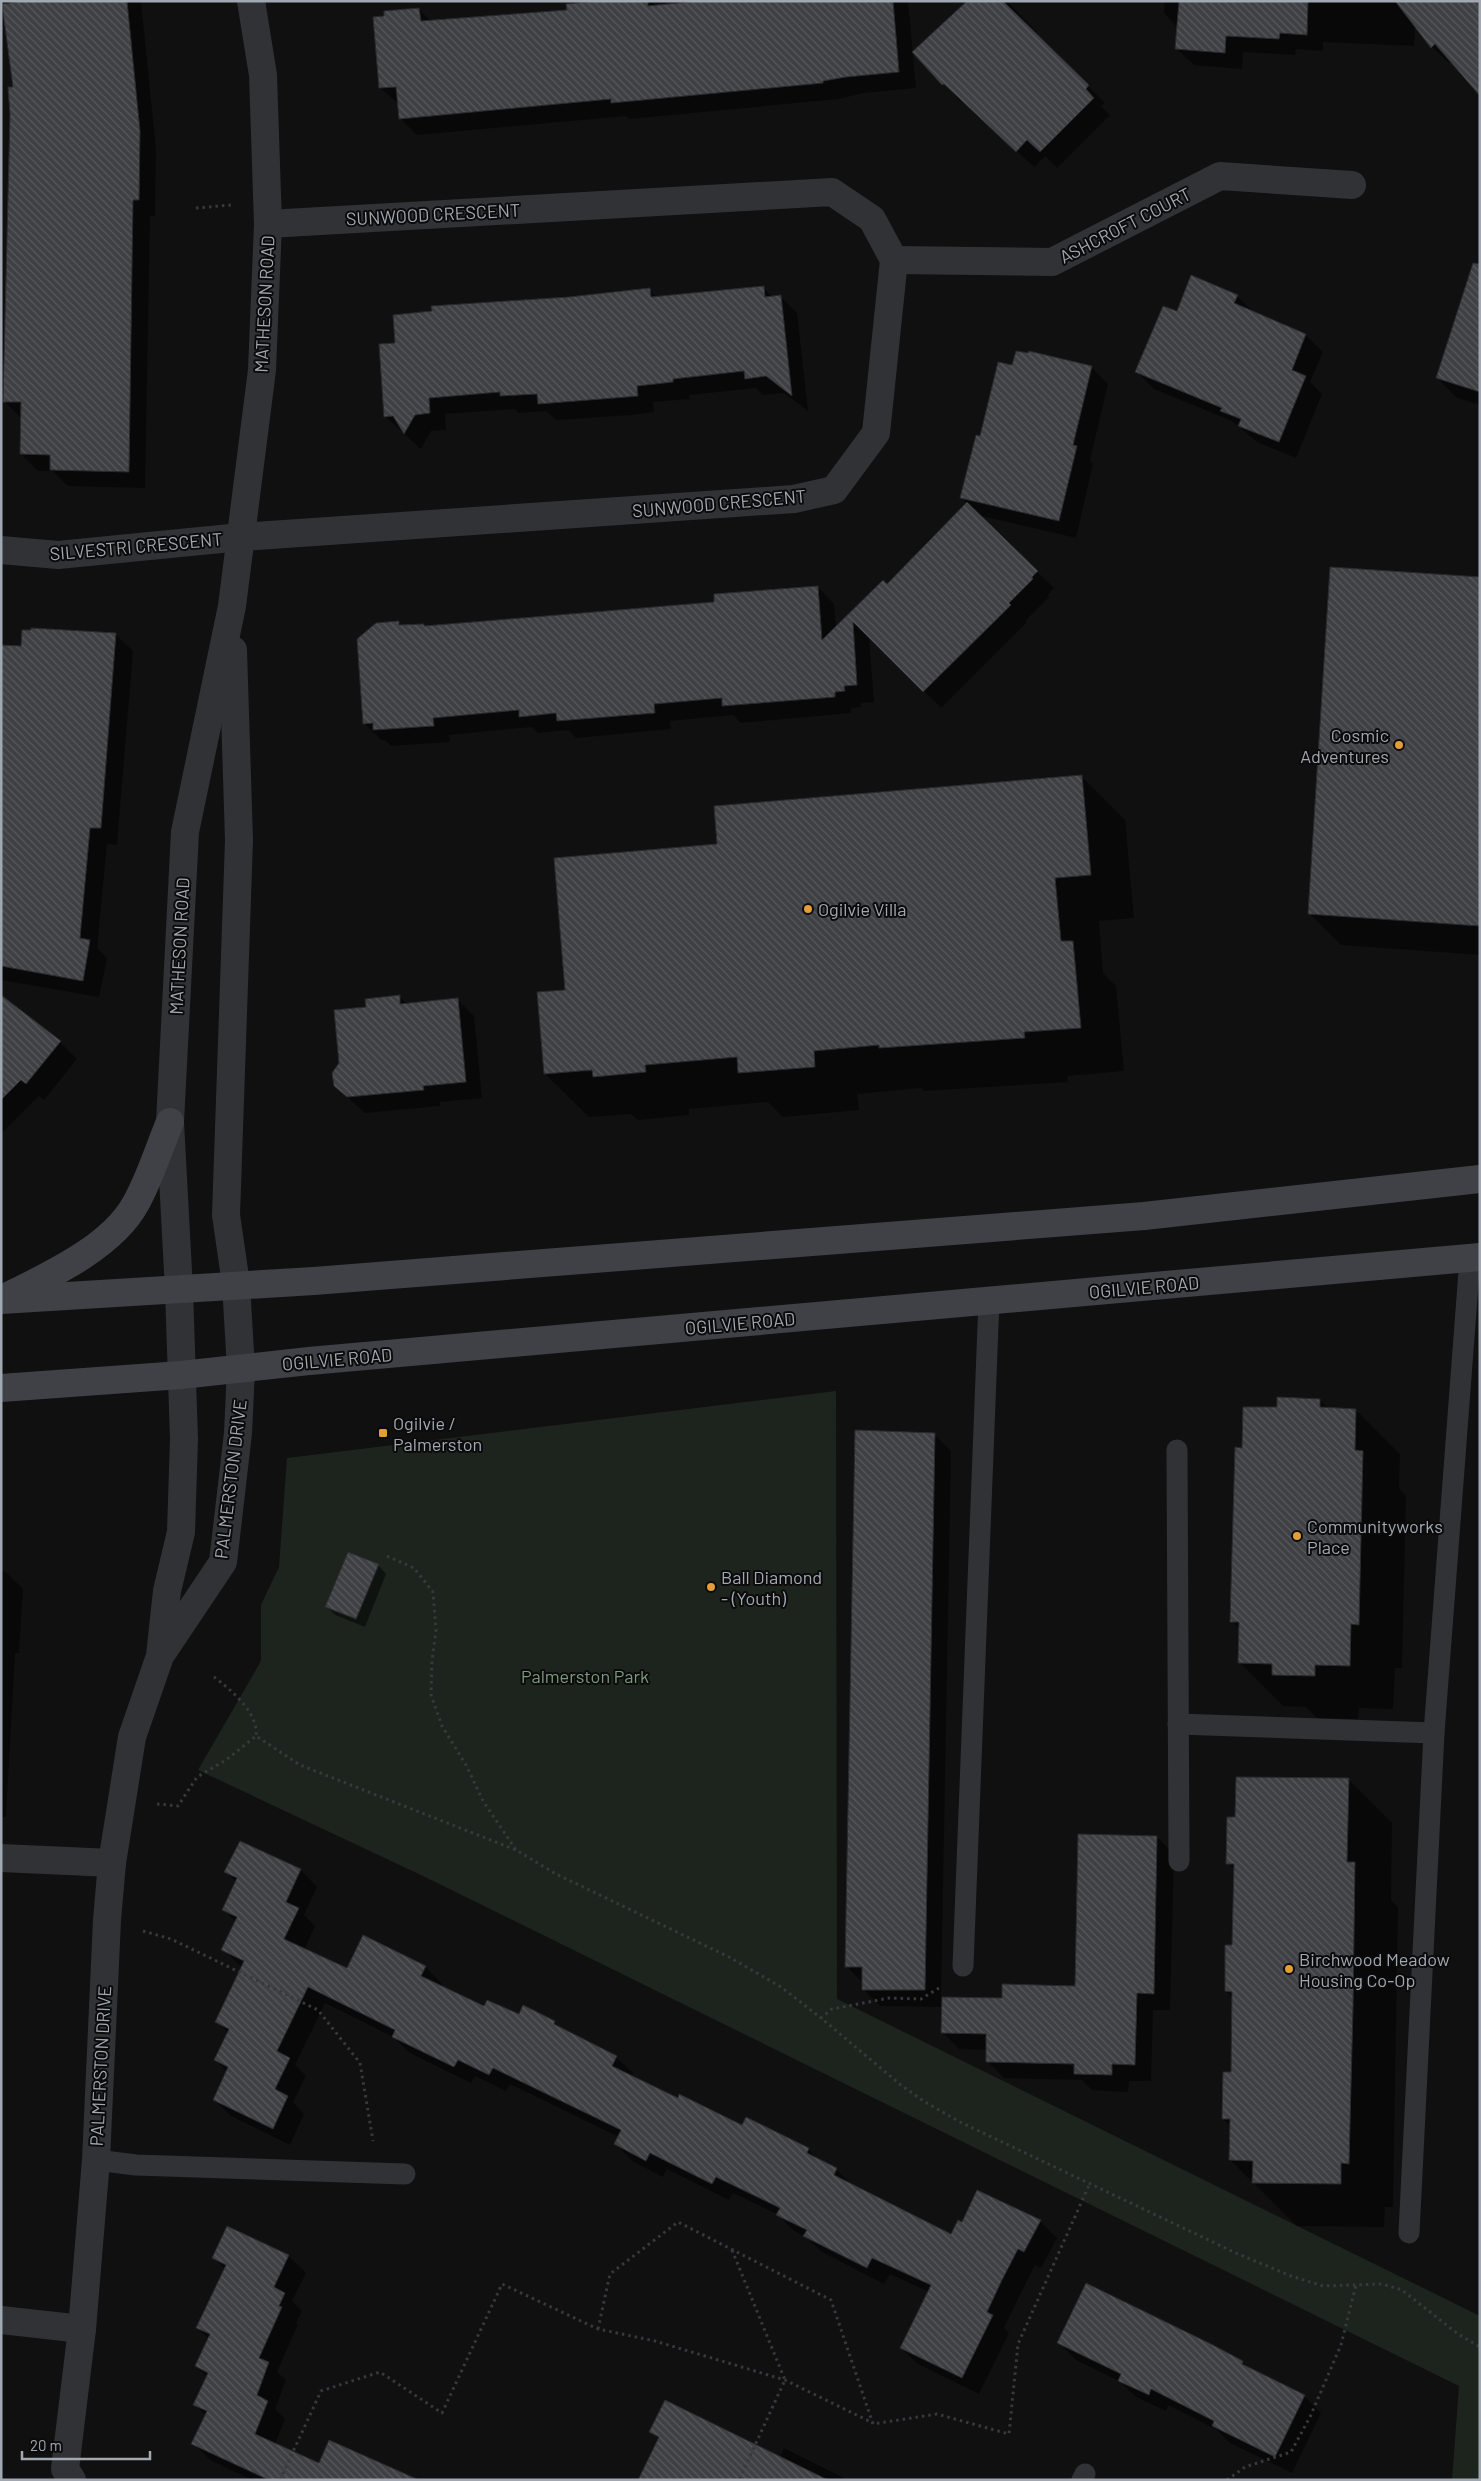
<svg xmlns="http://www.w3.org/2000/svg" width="1481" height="2481" font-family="Barlow,sans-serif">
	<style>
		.park { fill: #1d241d }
		.shadow { fill: #0007; fill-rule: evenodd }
		.building { fill: url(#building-back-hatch); stroke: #2a2a2d }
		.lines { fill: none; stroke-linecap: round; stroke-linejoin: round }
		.path { stroke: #37393d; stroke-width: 3; stroke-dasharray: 2.5 4; stroke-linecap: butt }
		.service { stroke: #313236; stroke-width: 21 }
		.minor { stroke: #313236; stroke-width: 28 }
		.tertiary { stroke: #313236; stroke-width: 28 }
		.secondary { stroke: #3f4146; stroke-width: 28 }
		.poi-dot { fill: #e39e36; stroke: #0b0b0c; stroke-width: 2 }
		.labels { text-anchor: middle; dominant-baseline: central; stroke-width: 4; stroke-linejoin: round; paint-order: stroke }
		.street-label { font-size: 18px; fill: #a2a8b1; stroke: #0b0b0c }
		.poi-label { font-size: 18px; fill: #a2a8b1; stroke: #0b0b0c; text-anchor: start }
		.park-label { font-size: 18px; fill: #7a9b7a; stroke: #0b0b0c }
	</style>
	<defs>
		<pattern id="building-back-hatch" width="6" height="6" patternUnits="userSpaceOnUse" patternTransform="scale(1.25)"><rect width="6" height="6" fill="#3f4044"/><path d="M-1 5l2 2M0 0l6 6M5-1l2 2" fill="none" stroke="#58595d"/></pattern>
	</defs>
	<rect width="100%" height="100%" fill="#101011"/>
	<!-- park -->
	<path class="park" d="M836,1391L837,1999L1480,2316V2480H1452L1459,2386L423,1876L198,1770L261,1661V1605L279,1567L287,1458Z"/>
	<!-- shadow -->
	<g class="shadow">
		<path d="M3,1H141L156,149L155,216H150L145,488L68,486L53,471H38L21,454V418L4,401L15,88Z"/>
		<path d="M607,1H651L656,7L710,1H908L916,88L863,93L839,99L629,119L626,116L417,135L400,118L399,104L380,88L385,17L419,9L431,22L568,11Z"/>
		<path d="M968,1H1007L1037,32L1035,34L1105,103L1101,106L1110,115L1057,168L1045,156L1034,167L962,100L960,101L914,52Z"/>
		<path d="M1165,1H1480V96L1451,62L1449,63L1432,47L1415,25L1414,46L1323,42V51L1296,49L1295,55L1243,52L1242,69L1194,65L1177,49L1178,28L1164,13Z"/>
		<path d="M1480,270V405L1457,398L1437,378Z"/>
		<path d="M763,287L773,297L780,296L797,313L808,411L784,393L763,395L756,388L689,395L690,399L653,402L654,412L631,415L556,420L546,411L518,413L515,409L445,414L446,430L431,431L421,449L386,417L396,344L569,298L649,290L657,297Z"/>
		<path d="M1237,296L1254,313L1306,335L1323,352L1310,382L1322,394L1296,458L1257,442L1232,421L1154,389L1137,372L1177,313Z"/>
		<path d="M1013,367H1091L1108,384L1090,460L1093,464L1076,538L978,515L1054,588L1048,595L1049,597L1025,621L1027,622L941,708L869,636L874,702L861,703V707L851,708V713L741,723L733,715L670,721L671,729L576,738L568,730L538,733L532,727L449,735L450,742L391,746L385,740H381L364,723L398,622L403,626L425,627L715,603L818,587L834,604L836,627L887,585L967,503L962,498L981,437Z"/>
		<path d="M1480,579V955L1341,945L1309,913Z"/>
		<path d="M116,635L133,651L117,845L107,844L97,948L107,958L99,997L1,980V646L22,647Z"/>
		<path d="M1081,776L1125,820L1134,918L1099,921L1103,973L1116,986L1124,1071L1067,1076L1068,1082L924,1091L921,1088L857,1094L859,1110L783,1117L768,1102L689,1109V1115L638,1120L631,1114L589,1117L545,1074L567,991L718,845ZM598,1068V1071L583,1072V1070Z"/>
		<path d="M1,996L60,1042L77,1059L44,1100L39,1096L1,1134Z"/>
		<path d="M399,996L407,1004L457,999L474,1016L482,1098L440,1102V1106L365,1113L335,1086L341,1063Z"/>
		<path d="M1320,1400L1329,1409L1356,1410L1400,1454L1399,1488L1406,1496L1402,1668H1395L1393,1709L1359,1708L1358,1719L1317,1718L1306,1707L1283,1706L1239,1662L1240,1630L1232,1621L1243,1449L1278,1409Z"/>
		<path d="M934,1434L951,1451L941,1999H1003L1076,1988L1157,1837L1174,1854L1170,2010H1153L1151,2081H1129L1128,2092L1092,2090L1082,2080L1004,2078L987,2061L988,2050L959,2049L942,2032L943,2007L880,2006L863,1989V1983L847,1967Z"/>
		<path d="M378,1565L386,1574L365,1627L335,1615L327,1607Z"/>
		<path d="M1,1571L6,1572L23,1589L19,1653H15L6,1817H1Z"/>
		<path d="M1348,1779L1392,1823L1391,1900L1398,1907L1393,2207H1385L1384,2227L1297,2226L1230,2160L1231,2127L1223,2119L1232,2073L1233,1998L1226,1991L1234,1946L1235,1870L1227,1863L1236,1818Z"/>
		<path d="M240,1842L301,1870L317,1887L304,1915L315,1926L304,1950L347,1970L363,1937L426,1967L442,1984L441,1987L485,2008L554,2022L562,2030L616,2057L633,2073L632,2077L678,2099L743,2126L808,2149L821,2162L836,2169L854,2187L952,2235L963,2223L1040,2221L1057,2238L1041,2268L1035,2265L1019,2297L1004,2328L1009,2333L979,2394L918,2364L901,2348L929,2292L890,2274L884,2284L822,2252L806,2237L794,2231L777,2214L733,2193L729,2200L667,2169L663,2177L632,2161L616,2144L619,2137L510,2084L506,2091L475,2076L471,2083L410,2053L393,2037L325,2003L295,2065L306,2076L293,2102L304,2114L290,2145L231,2116L214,2100L227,2072L216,2060L228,2033L217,2021L242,1968L223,1949L236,1922L224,1909L237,1883L226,1872Z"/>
		<path d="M228,2228L289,2256L306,2273L292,2301L302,2311L296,2323L298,2324L277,2372L286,2380L275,2409L285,2419L275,2444L319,2465L416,2480H252L210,2460L193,2443L206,2416L194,2404L207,2377L196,2366L209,2339L197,2328L225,2269L214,2258Z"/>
		<path d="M1059,2343L1242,2362L1250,2370L1304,2396L1321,2413L1292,2473L1230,2443L1217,2430L1168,2405L1166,2411L1136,2397L1119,2381L1076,2360Z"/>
		<path d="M784,2448L848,2480H655L780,2457Z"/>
	</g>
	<!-- building -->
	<g class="building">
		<path d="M24,1H127L140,131L139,200H133L129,472L50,470V455L20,454L21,402H3L10,114L8,87H13L2,4Z"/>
		<path d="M597,1H648V6L697,1H893L899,72L846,77L823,81V83L611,103V99L399,119L396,87L379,88L373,17L384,16V11L419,8L421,21L567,10L566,4Z"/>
		<path d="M967,1H1003L1089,85L1086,89L1094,98L1040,152L1027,140L1016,152L944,84L942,85L912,52Z"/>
		<path d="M1179,1H1308L1307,35L1280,33L1279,39L1226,36L1225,53L1175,49Z"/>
		<path d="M1395,1H1480V96L1435,44L1431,48Z"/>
		<path d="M1473,263L1480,264V392L1436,378Z"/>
		<path d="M1191,275L1238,295L1234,303L1306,334L1292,370L1306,376L1279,442L1238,426L1241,419L1220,411L1222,408L1135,372L1163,306L1177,311Z"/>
		<path d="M764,286L765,297L781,295L792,396L766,376L745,379L744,371L673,379V382L637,386L638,396L614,398L538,404L537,394L500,396V392L429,398L430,413L415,415L404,434L393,416L384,417L379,344L395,343L393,315L432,311L431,306L569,297L650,288L651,297Z"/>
		<path d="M1016,351L1028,353L1029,351L1092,366L1073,445L1077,446L1059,521L960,498L976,435L980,436L998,362L1012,365Z"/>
		<path d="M967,502L1038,571L1032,577L1033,579L1009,603L1011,605L923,692L853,622L857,685L844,686L845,691L835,692V697L722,706V698L654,704L655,713L557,721L556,713L519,717V710L433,718L434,726L373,730V723L363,724L357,639L376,623L399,621V625L424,624V626L546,616L714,602V594L818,586L822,640L883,580L887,584Z"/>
		<path d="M1330,567L1480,577V926L1308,914Z"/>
		<path d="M31,628L116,633L101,828H90L80,938L90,940L83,981L1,966V645L21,646L22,630H31Z"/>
		<path d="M1082,775L1091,875L1055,878L1061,941H1073L1081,1028L1024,1032L1025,1038L879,1048V1045L814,1051L815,1067L738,1073L737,1057L645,1065L646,1072L593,1077L592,1070L544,1074L537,992L565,990L554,858L717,844L714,806Z"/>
		<path d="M1,995L61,1041L26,1084L21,1080L1,1100Z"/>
		<path d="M400,995V1004L458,998L466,1082L423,1086L424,1090L347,1097L334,1086L332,1073L339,1063L334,1010L366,1007L365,999Z"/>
		<path d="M1277,1397L1320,1399V1407L1356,1409L1355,1450L1363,1451L1359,1625L1351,1624L1350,1666L1315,1665V1676L1272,1675V1664L1238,1663L1239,1622H1230L1235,1447L1242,1448L1243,1407H1277Z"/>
		<path d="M855,1430L935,1433L925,1990H862V1967H845Z"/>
		<path d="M348,1552L379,1564L356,1619L325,1607Z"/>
		<path d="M1236,1777L1349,1778L1347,1862H1355L1353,2008L1349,2164L1341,2163V2184L1252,2183L1253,2161L1229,2160L1230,2119H1222L1223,2072H1231L1232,1992L1225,1991V1945H1232L1234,1864H1226L1227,1817H1235Z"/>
		<path d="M1078,1834L1157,1836L1154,1994L1137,1993L1135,2065L1112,2064V2075L1074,2074V2064L986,2062V2034L941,2033L942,1997L1002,1998V1984L1075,1986Z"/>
		<path d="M240,1841L301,1869L286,1902L299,1908L284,1939L347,1968L363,1935L426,1966L421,1976L484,2006L487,2000L519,2014L523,2005L555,2021L554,2024L617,2056L612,2066L678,2098L679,2094L742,2125L746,2117L809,2148L807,2153L837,2168L834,2175L951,2234L958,2220L962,2222L977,2190L1041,2220L1024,2252L1018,2249L1002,2280L987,2312L993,2315L962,2378L900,2348L931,2285L872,2258L867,2268L803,2236L807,2230L776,2215L780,2208L716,2177L712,2184L650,2153L646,2161L614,2144L621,2130L493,2068L489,2075L458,2060L454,2067L392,2037L395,2030L308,1987L277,2051L290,2058L275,2089L288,2096L273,2129L213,2100L228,2067L214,2060L229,2029L215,2022L244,1961L221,1950L237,1917L222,1910L237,1878L224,1872Z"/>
		<path d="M227,2226L289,2255L274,2287L285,2293L279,2306L282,2307L259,2358L269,2362L257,2395L268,2401L255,2434L319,2463L329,2440L419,2480H269L191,2444L207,2411L193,2405L208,2373L195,2366L210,2334L196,2328L226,2265L212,2258Z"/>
		<path d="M1086,2283L1211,2344L1243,2361L1242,2364L1305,2395L1275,2457L1212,2426L1214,2421L1151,2389L1149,2395L1118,2381L1121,2374L1057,2343Z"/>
		<path d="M665,2400L828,2480H638L659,2437L649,2432Z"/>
	</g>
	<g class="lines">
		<!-- path -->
		<g class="path">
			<path d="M196,208L231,205"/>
			<path d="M387,1556L414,1568L433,1592L436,1630L432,1661L431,1695L442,1726L466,1765L483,1801L516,1850"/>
			<path d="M214,1677C230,1689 259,1713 256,1736"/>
			<path d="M157,1804L178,1806L197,1777L226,1760L256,1736L300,1765L516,1850L556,1874L729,1957L781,1987L821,2018"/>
			<path d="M143,1931L171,1939L318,2010L360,2063L373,2141"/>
			<path d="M939,1988L921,1999L889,1998L832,2009L821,2018L902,2086L925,2102L960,2122L1238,2254L1291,2276L1323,2286L1382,2284L1402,2290L1458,2334L1480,2347"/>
			<path d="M732,2250L785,2380L739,2480"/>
			<path d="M598,2329L610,2274L678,2222L831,2300L873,2424L937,2414L1009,2434L1018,2344L1090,2183"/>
			<path d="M280,2480L321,2391L380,2372L442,2413L502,2284L598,2329L655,2341L785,2380L873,2423"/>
			<path d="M1227,2480L1245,2467L1291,2452L1310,2417L1341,2345L1356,2285"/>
		</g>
		<!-- service -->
		<g class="service">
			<path d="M1177,1450L1179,1861"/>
			<path d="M1178,1724L1434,1733"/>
			<path d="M963,1966L989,1300"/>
			<path d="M96,2160L136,2165L405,2174"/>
			<path d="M1409,2233L1434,1733L1470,1258"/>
			<path d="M1082,2480L1085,2474"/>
		</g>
		<!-- minor -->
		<g class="minor">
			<path d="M894,260L1052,262L1220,176L1352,185"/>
			<path d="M1,550L58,555L241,537L794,499L834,490L876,433L894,260L872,219L832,192L268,224"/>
			<path d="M162,1653L223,1562L238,1433L241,1369L236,1284"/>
			<path d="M1,1858L112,1863"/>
			<path d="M1,2320L82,2329"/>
			<path d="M72,2480L65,2469L82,2329L96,2160L107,1920L112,1863L132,1737L160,1656L167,1591L181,1532L184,1439L179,1290"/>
		</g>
		<!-- tertiary -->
		<g class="tertiary">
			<path d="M233,650L239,840L226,1215L236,1284"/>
			<path d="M179,1290L170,1122L185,832L232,606L262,370L268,224L263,75L251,1"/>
		</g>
		<!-- secondary -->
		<g class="secondary">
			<path d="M8,1296C51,1275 113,1246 136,1203C150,1178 159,1148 170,1122"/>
			<path d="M1,1300L314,1281L1144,1216L1480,1179"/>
			<path d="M1,1388L181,1375L309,1361L1480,1257"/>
		</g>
	</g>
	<!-- markers -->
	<g class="poi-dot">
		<circle cx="1399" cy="745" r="5"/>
		<circle cx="808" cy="909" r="5"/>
		<rect x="378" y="1428" width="10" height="10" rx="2.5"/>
		<circle cx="1297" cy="1536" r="5"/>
		<circle cx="711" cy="1587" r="5"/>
		<circle cx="1289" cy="1969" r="5"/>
	</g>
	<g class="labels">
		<!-- street labels -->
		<g class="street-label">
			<text transform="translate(433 214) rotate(-3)">SUNWOOD CRESCENT</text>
			<text transform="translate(1125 225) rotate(-27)">ASHCROFT COURT</text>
			<text transform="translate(264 304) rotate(-87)">MATHESON ROAD</text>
			<text transform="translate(719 503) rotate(-5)">SUNWOOD CRESCENT</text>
			<text transform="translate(136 546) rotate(-5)">SILVESTRI CRESCENT</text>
			<text transform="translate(179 946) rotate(-87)">MATHESON ROAD</text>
			<text transform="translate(1144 1287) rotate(-5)">OGILVIE ROAD</text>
			<text transform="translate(740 1323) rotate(-5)">OGILVIE ROAD</text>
			<text transform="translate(337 1359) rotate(-5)">OGILVIE ROAD</text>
			<text transform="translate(230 1479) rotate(-83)">PALMERSTON DRIVE</text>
			<text transform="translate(100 2066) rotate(-87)">PALMERSTON DRIVE</text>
		</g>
		<!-- poi labels -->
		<g class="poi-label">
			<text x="1389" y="735" text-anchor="end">Cosmic<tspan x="1389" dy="21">Adventures</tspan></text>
			<text x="818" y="909">Ogilvie Villa</text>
			<text x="393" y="1423">Ogilvie /<tspan x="393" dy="21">Palmerston</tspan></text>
			<text x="1307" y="1526">Communityworks<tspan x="1307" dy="21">Place</tspan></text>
			<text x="721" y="1577">Ball Diamond<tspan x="721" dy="21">- (Youth)</tspan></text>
			<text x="1299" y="1959">Birchwood Meadow<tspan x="1299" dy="21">Housing Co-Op</tspan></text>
		</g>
		<!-- park labels -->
		<g class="park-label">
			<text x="585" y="1676">Palmerston Park</text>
		</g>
	</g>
	<!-- border -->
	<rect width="1481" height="2481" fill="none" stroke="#a2a8b1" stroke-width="5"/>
	<!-- scale -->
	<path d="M22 2451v8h128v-8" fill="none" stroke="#a2a8b1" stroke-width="2.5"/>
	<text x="30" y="2451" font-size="15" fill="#a2a8b1" stroke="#0b0b0c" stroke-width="4" paint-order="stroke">20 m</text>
</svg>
